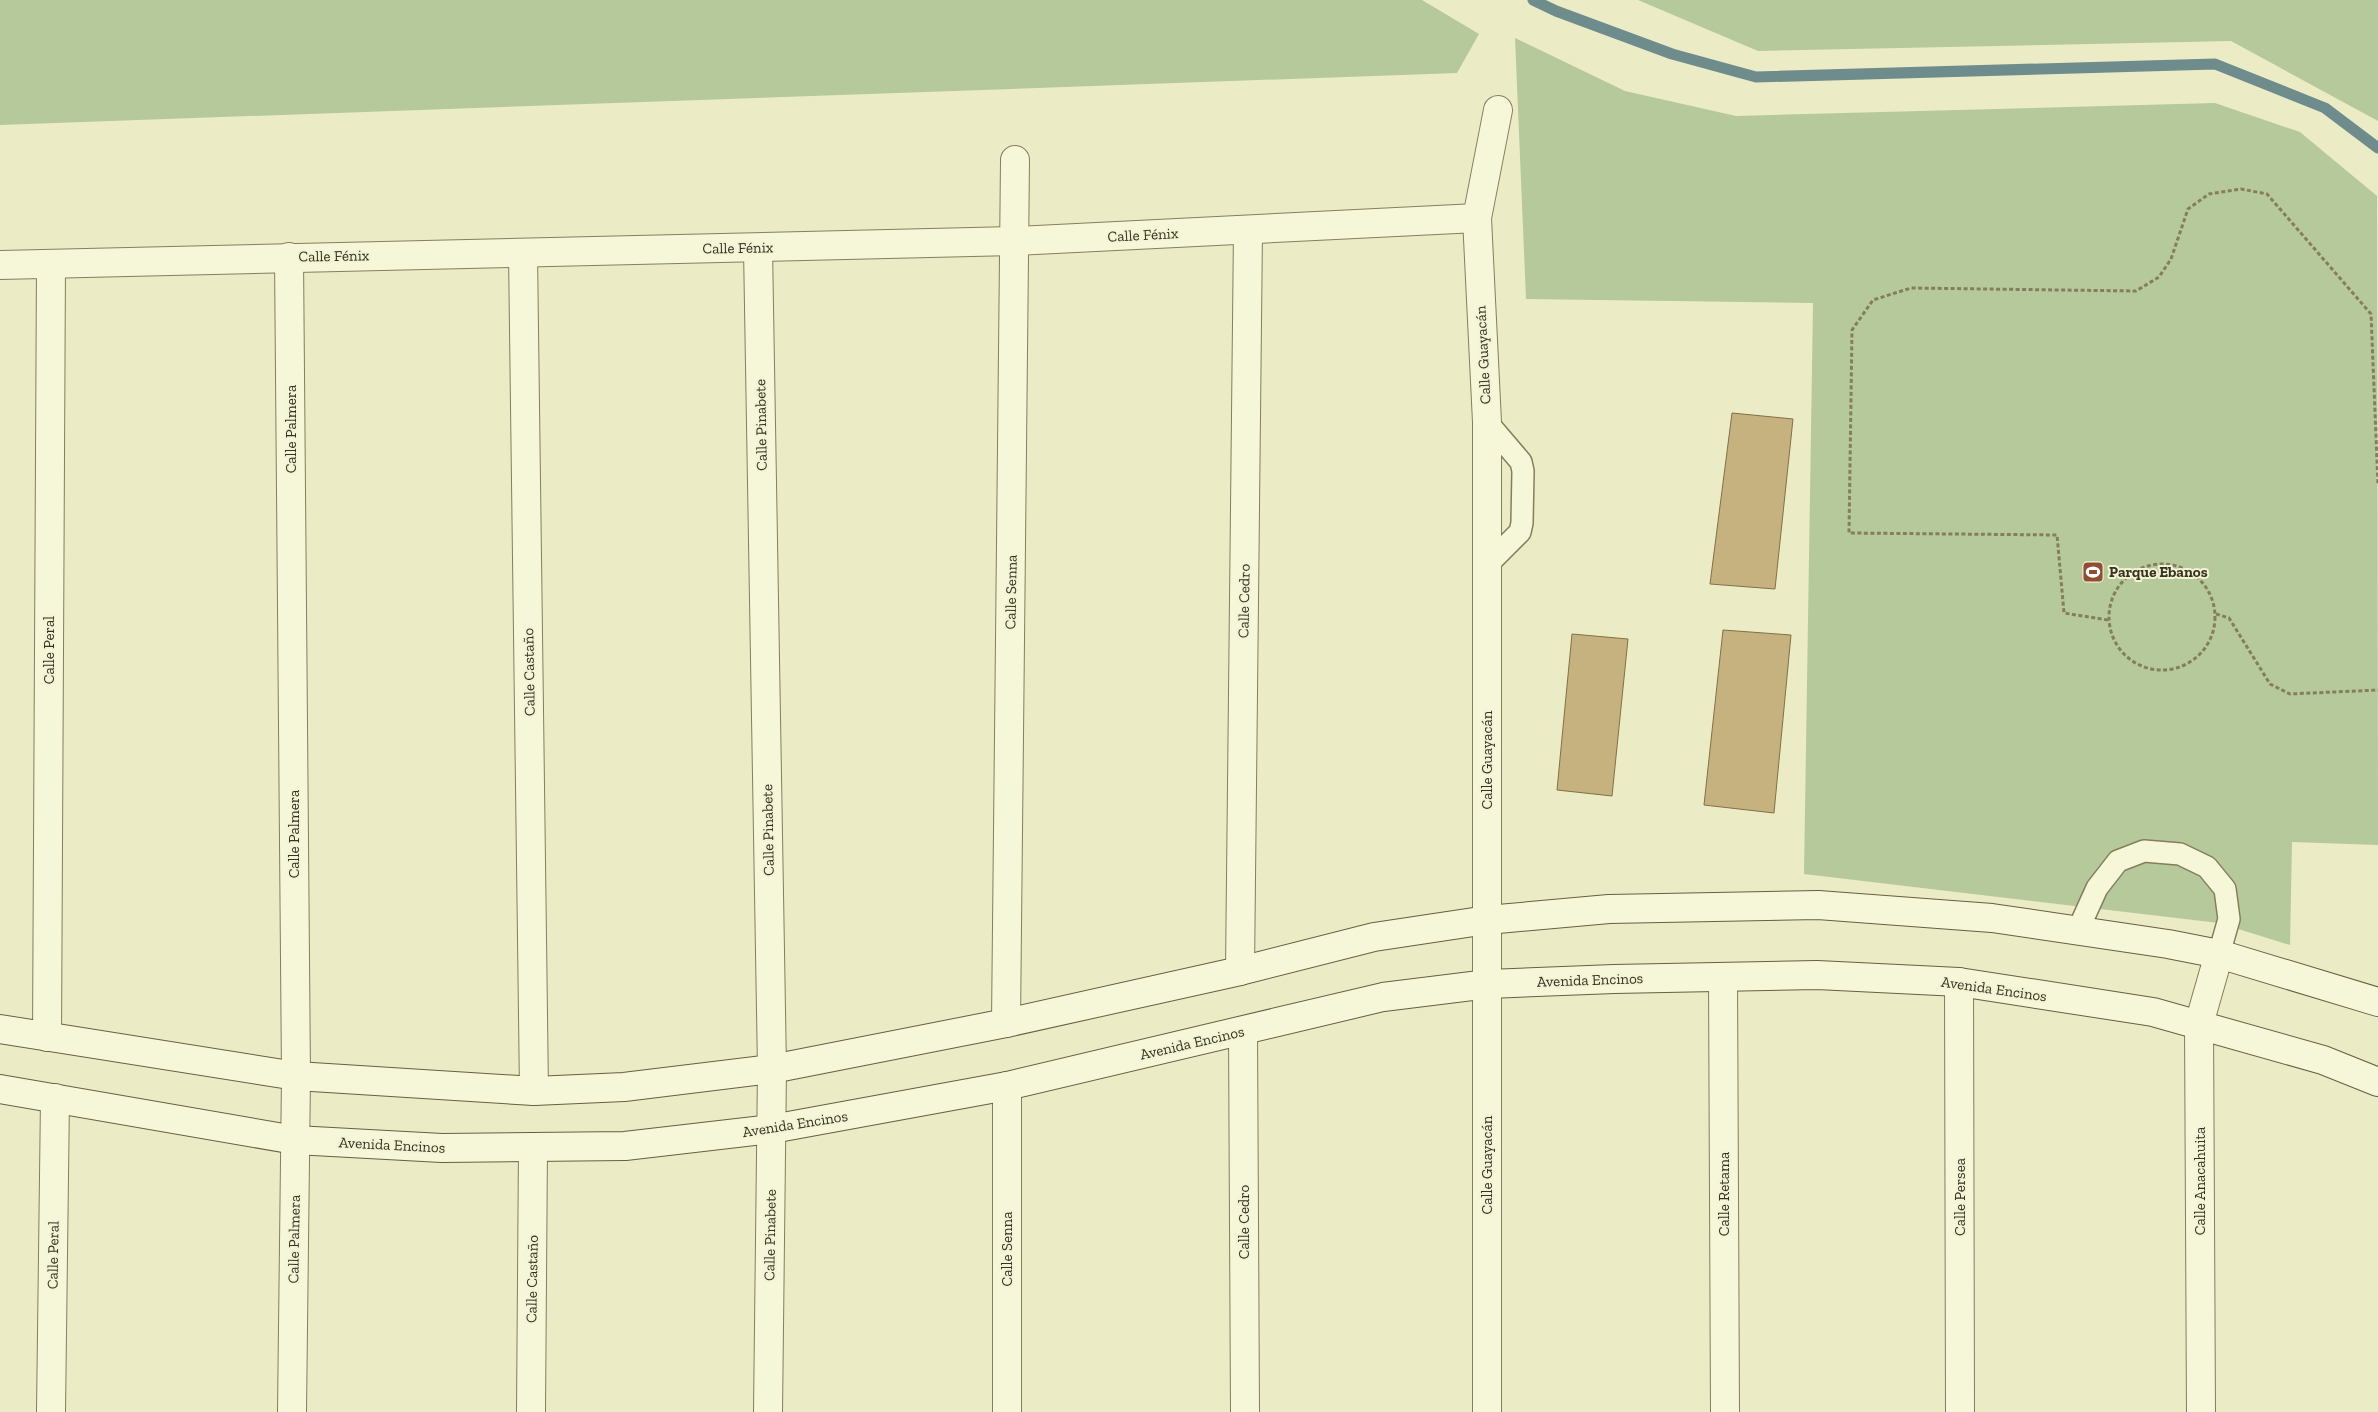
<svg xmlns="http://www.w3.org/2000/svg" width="2378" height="1412" font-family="'Zilla Slab',serif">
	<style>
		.green { fill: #b6c99b }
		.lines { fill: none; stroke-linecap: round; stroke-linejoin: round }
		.stream { stroke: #6f8c8d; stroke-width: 11 }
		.building { fill: #c6b27f; stroke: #837045 }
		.lane-casing { stroke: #857e5d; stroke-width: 24 }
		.street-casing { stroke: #857e5d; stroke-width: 30 }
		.secondary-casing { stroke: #675f40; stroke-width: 30 }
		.path { stroke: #857e5d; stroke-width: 3; stroke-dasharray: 4 2.5; stroke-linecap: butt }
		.lane { stroke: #f6f6d9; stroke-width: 21 }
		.street { stroke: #f6f6d9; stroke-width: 28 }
		.secondary { stroke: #f6f6d9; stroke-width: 28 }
		.labels { text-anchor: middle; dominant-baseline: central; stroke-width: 4; stroke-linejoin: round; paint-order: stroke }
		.street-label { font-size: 15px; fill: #373220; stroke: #f3f3d6 }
		.poi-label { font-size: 15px; font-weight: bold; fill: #373220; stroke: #f3f3d6; text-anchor: start }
	</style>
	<rect width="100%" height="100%" fill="#ebebc6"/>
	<!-- green -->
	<g class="green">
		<path d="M0,0H1422L1479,34L1457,73L0,125Z"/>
		<path d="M1638,0H2378V121L2231,41L1758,51Z"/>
		<path d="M1515,38L1625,91L1736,116L2215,103L2300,132L2377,196L2378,845L2292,842L2290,945L2219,923L1804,874L1813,303L1526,299Z"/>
	</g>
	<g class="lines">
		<!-- stream -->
		<path class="stream" d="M1533,0L1556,11L1672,54L1756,77L2215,64L2325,108L2378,148"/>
	</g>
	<!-- building -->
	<g class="building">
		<path d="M1732,413L1793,419L1775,589L1710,584Z"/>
		<path d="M1723,630L1791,635L1774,813L1704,805Z"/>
		<path d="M1572,634L1628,639L1612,796L1557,790Z"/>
	</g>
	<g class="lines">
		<!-- lane casing -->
		<g class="lane-casing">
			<g id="lane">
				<path d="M1486,566L1520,532L1522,523L1523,471L1521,462L1487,422"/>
				<path d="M2078,930L2097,888L2118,861L2144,851L2180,854L2207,867L2225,889L2229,919L2219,954"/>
			</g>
		</g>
		<!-- street casing -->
		<g class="street-casing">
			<g id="street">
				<path d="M758,248L772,1069L768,1412"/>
				<path d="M523,253L534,1091"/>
				<path d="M289,257L296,1076L292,1412"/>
				<path d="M0,265L1014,241L1477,218"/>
				<path d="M1240,971L1248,230"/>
				<path d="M1723,977L1725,1412"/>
				<path d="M1959,982L1960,1412"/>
				<path d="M1006,1023L1015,160"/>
				<path d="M1243,1031L1245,1412"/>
				<path d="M47,1037L51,264"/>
				<path d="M51,1412L55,1098"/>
				<path d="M531,1412L533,1147"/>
				<path d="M1007,1412V1086"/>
				<path d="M1487,1412V422L1477,218L1498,110"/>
				<path d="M2201,1412L2199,1024L2219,954"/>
			</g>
		</g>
		<!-- secondary casing -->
		<g class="secondary-casing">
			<g id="secondary">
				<path d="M0,1029L296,1076L534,1091L624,1087L772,1069L1006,1023L1240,971L1374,937L1487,920L1609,909L1818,905L1992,918L2168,944L2219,954L2378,1002"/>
				<path d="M0,1089L295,1140L442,1148L625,1146L772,1129L1007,1086L1383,997L1488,984L1614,979L1817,975L1959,982L2153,1012L2323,1060L2378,1082"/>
			</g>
		</g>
		<!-- path -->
		<g class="path">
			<circle cx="2162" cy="617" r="53"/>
			<path d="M2216,614L2229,618L2270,684L2290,694L2378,690"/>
			<path d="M2108,620L2064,613L2057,535L1849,533L1852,330L1873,300L1911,288L2136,291L2159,277L2171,259L2188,209L2209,194L2241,189L2267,194L2371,314L2378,485"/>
		</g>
		<!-- lane -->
		<use href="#lane" class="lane"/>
		<!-- street -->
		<use href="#street" class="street"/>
		<!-- secondary -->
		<use href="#secondary" class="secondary"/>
	</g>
	<!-- icons -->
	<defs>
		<g id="stadium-square" transform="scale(1.125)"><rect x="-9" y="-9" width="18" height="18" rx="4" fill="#904d32" stroke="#f3f3d6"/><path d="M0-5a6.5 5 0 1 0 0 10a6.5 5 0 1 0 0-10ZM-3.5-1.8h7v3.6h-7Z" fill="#fff"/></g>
	</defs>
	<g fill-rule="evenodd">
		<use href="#stadium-square" x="2093" y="572"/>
	</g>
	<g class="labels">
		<!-- street labels -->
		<g class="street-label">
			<text transform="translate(1143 235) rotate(-3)">Calle Fénix</text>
			<text transform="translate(738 248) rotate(-1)">Calle Fénix</text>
			<text transform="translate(334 256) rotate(-1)">Calle Fénix</text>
			<text transform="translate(1483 355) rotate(-93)">Calle Guayacán</text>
			<text transform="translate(761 425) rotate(-91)">Calle Pinabete</text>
			<text transform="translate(291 429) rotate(-90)">Calle Palmera</text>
			<text transform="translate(1011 592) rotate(-89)">Calle Senna</text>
			<text transform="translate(1244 601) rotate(-89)">Calle Cedro</text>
			<text transform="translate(49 650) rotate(-90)">Calle Peral</text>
			<text transform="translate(529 672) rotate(-91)">Calle Castaño</text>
			<text transform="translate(1487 760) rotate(-90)">Calle Guayacán</text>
			<text transform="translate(768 830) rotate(-91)">Calle Pinabete</text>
			<text transform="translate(294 834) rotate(-90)">Calle Palmera</text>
			<text transform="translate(1590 980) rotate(-2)">Avenida Encinos</text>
			<text transform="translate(1994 989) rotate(8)">Avenida Encinos</text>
			<text transform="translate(1192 1043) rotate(-13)">Avenida Encinos</text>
			<text transform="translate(795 1124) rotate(-9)">Avenida Encinos</text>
			<text transform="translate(392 1145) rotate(3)">Avenida Encinos</text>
			<text transform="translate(1487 1165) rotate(-90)">Calle Guayacán</text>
			<text transform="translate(2200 1181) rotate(-90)">Calle Anacahuita</text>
			<text transform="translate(1724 1194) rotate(-90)">Calle Retama</text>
			<text transform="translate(1960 1197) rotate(-90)">Calle Persea</text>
			<text transform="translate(1244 1222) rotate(-90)">Calle Cedro</text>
			<text transform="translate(770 1235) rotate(-89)">Calle Pinabete</text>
			<text transform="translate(294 1239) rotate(-89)">Calle Palmera</text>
			<text transform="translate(1007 1249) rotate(-90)">Calle Senna</text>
			<text transform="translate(53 1255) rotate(-89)">Calle Peral</text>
			<text transform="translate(532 1279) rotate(-89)">Calle Castaño</text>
		</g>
		<!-- poi labels -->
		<g class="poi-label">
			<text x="2109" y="572">Parque Ebanos</text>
		</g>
	</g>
</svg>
